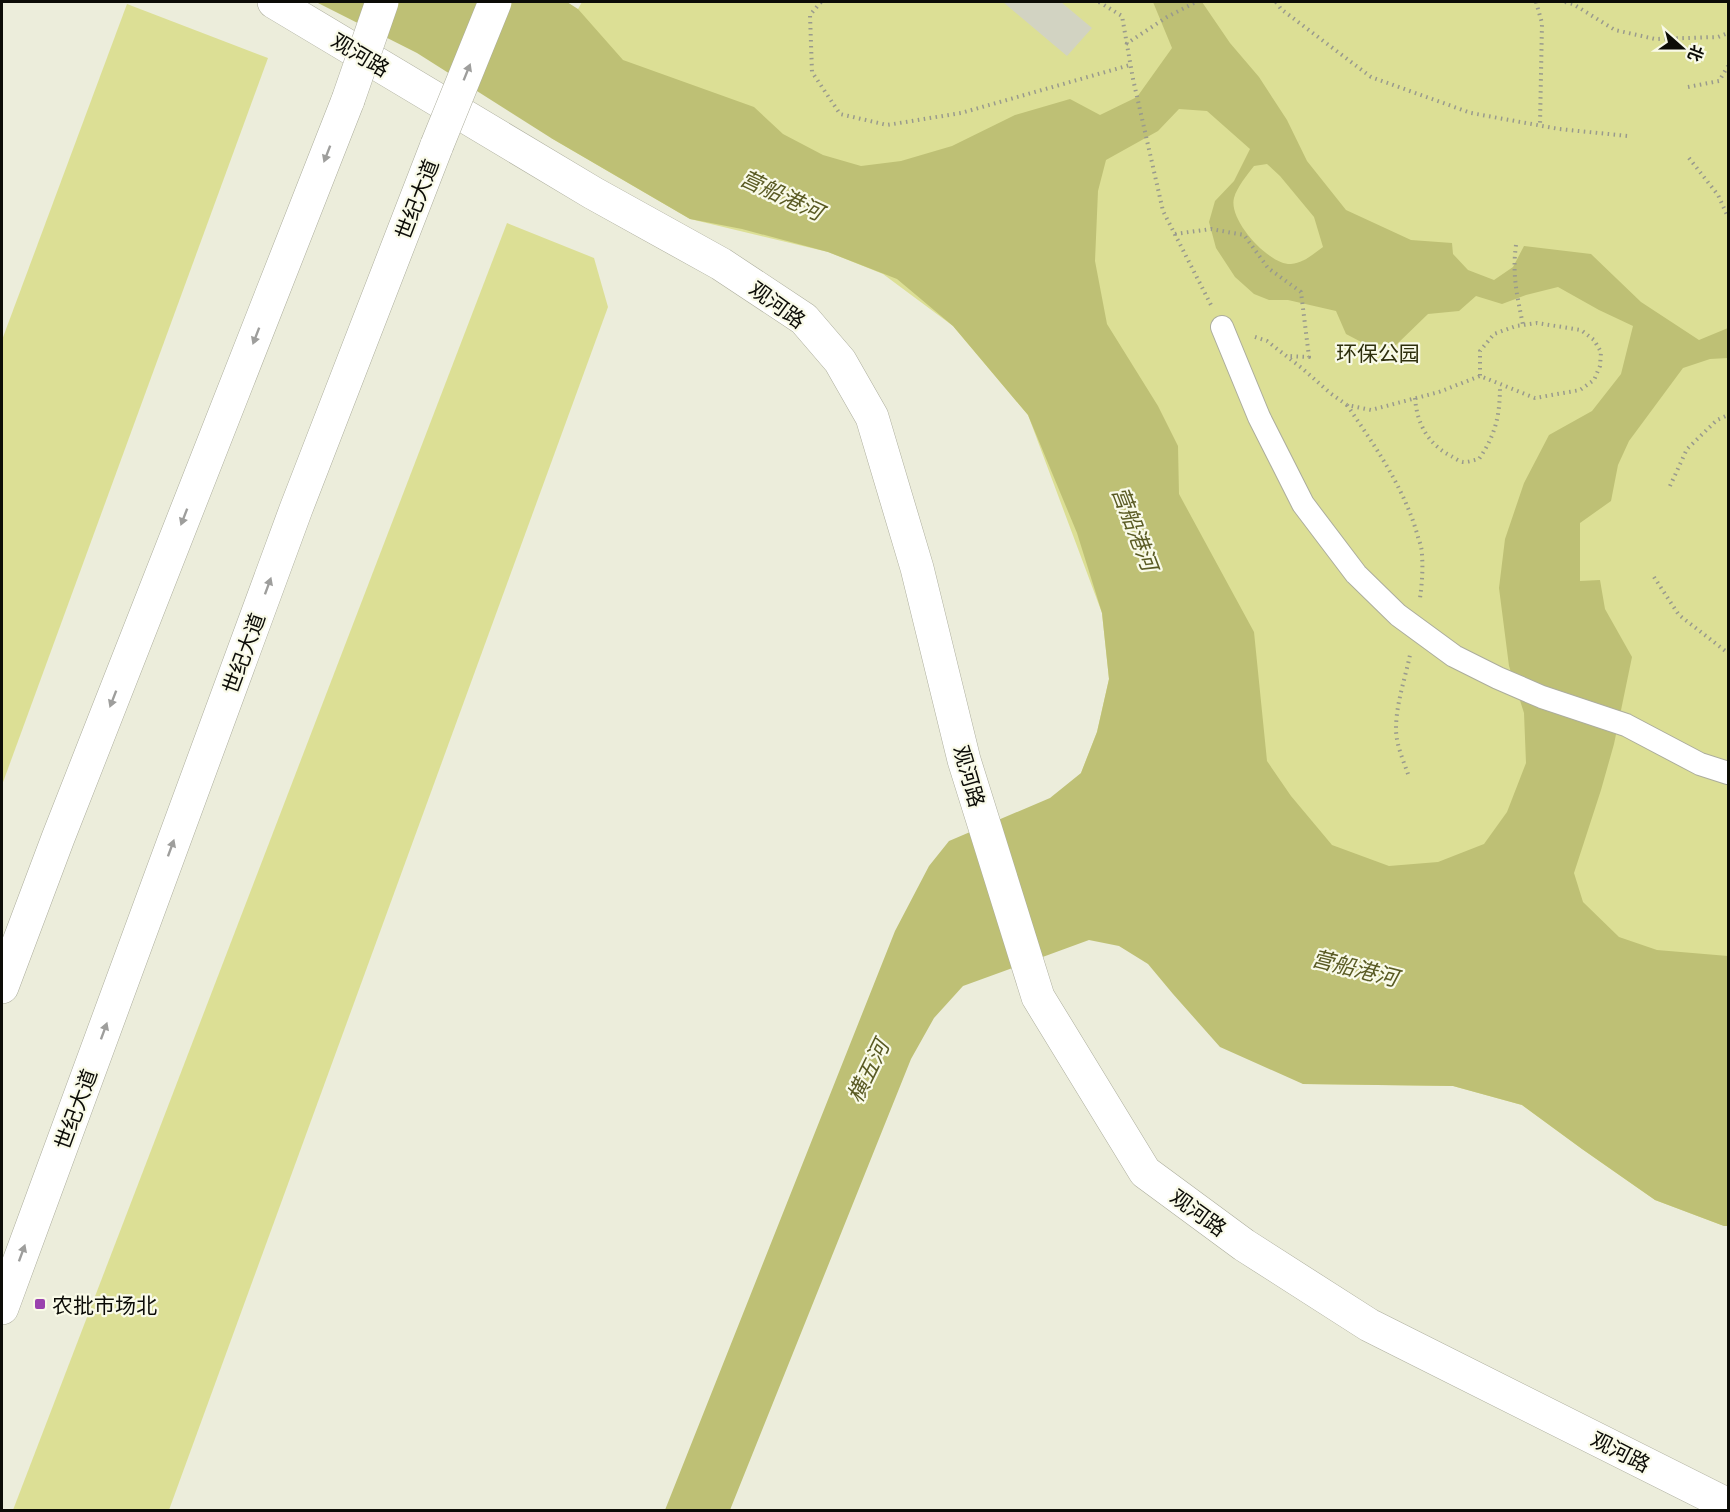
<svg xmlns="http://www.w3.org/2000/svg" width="1730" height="1512" font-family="Barlow,'Noto Sans SC',sans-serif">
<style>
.green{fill:#dcdf95}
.water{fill:#bec075;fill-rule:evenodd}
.building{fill:#d2d3c2}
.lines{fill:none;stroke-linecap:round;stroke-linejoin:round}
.pedestrian-casing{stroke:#acad9c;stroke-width:24}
.tertiary-casing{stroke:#acad9c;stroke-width:34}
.primary-casing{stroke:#acad9c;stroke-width:34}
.path{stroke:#999a8d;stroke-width:4;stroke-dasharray:1.5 4.5;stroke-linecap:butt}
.pedestrian{stroke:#fff;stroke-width:22}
.tertiary{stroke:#fff;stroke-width:33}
.primary{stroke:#fff;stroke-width:33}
.primary-bridge-casing{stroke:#acad9c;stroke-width:34;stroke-linecap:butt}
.primary-bridge{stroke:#fff;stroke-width:33}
.oneway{fill:#9e9e9c}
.poi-dot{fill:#9a42ae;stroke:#f9fae8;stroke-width:2}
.labels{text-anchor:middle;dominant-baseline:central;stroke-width:4.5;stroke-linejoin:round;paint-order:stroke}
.street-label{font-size:21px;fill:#0c0c07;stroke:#f9fae8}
.park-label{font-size:21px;fill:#2e2f0d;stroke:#f9fae8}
.poi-label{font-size:21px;fill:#0c0c07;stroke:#f9fae8;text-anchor:start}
.water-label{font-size:22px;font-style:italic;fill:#595a23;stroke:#f9fae8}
</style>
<rect width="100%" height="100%" fill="#eceddb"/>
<!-- green -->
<g class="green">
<path d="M582,2H1728V1226H1724L1655,1200L1582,1149L1522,1105L1453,1086L1303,1084L1081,773L1097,732L1109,679L1102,613L1028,415L953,326L883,274L828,252L690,219L551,138L578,9Z"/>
<path d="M127,4L268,58L2,785V340Z"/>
<path d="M507,223L594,258L608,307L169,1510H13Z"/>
</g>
<!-- water -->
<path class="water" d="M316,2H567L578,9L623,60L754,107L783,134L823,155L861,166L901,161L952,146L1015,115L1070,99L1100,115L1137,97L1172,48L1153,2H1202L1230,43L1259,77L1287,120L1307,161L1346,210L1411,240L1452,243L1453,254L1468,270L1494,280L1513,267L1524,246L1591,254L1641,302L1699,340L1728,328V358L1710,359L1683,368L1629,441L1618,465L1611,501L1580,523V581L1600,580L1605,609L1632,657L1614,744L1601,790L1574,873L1583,902L1619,937L1657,950L1728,956V1226H1724L1655,1200L1582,1149L1522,1105L1453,1086L1303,1084L1220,1047L1173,994L1148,964L1119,946L1089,940L963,986L934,1018L911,1059L730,1510H665L895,931L929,866L949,841L1050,798L1081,773L1097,732L1109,679L1102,613L1077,533L1028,415L953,326L897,279L828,252L742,229L690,219L551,138L417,53ZM1179,109L1207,111L1250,149L1234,181L1215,201L1209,222L1216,248L1235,277L1254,294L1269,300H1288L1336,311L1346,334L1365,344L1396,345L1428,314L1459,311L1476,296L1502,304L1526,295L1558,287L1599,310L1633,326L1621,374L1592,411L1549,435L1524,483L1505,539L1499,588L1509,666L1524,713L1526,763L1507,812L1484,844L1438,862L1389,866L1332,845L1291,796L1267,761L1254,632L1179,494L1178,446L1158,406L1107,324L1095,261L1098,191L1106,160L1158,131ZM1267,164L1280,176L1314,217L1323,247C1313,254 1304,263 1291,264C1269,265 1228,220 1234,198C1237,187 1247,175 1254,166Z"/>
<!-- building -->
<path class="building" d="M1003,2H1061L1092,28L1067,56Z"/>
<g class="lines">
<!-- pedestrian casing -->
<g class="pedestrian-casing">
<path id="pedestrian" d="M1222,327L1259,417L1303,504L1356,574L1398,615L1454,656L1498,678L1542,697L1626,725L1700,764L1728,773"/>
</g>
<!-- tertiary casing -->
<g class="tertiary-casing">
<path id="tertiary" d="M274,2L593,193L721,264L804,319L840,361L872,417L917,568L964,760L1038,997L1145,1172L1244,1245L1369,1325L1728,1505"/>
</g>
<!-- primary casing -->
<g class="primary-casing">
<g id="primary">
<path d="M2,987L58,838L348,100"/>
<path d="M2,1308L296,509L437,145"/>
</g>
</g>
<!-- path -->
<g class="path">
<path d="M821,2L810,15L812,72L840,114L887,125L961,113L1130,65"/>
<path d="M1099,2L1122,16L1133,79L1163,211L1211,305"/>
<path d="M1276,2L1281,9L1371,77L1471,113L1559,129L1628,136"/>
<path d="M1536,2L1542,23L1540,125"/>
<path d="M1565,2L1573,4L1615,30L1655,39L1718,37L1728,33"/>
<path d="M1126,44L1167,17L1196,2"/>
<path d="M1688,87L1719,81L1728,66"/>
<path d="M1689,158L1718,195L1728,217"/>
<path d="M1175,234L1211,229L1244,235L1268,268L1301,292L1309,357L1288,356"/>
<path d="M1516,245C1512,275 1517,295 1523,325"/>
<path d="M1255,337L1267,341L1303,369L1330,393L1347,405L1371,410L1439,392L1480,376L1535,398L1580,390L1594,380L1600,366L1601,352L1594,340L1581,330L1537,323L1516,326L1494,334L1480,351V376"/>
<path d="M1415,398C1417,424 1428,444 1451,456C1455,458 1460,462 1464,462C1469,462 1474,460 1479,459C1496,434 1500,415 1500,385"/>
<path d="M1347,405C1375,446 1405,489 1418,537C1420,543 1422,549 1422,555C1423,569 1422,584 1420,598"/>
<path d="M1670,486L1687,449L1717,420L1728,415"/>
<path d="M1654,577L1679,615L1728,653"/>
<path d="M1408,774C1403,760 1396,744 1396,729C1396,704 1405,679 1410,655"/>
</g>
<!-- pedestrian -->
<use href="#pedestrian" class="pedestrian"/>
<!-- tertiary -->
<use href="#tertiary" class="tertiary"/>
<!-- primary -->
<use href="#primary" class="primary"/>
<!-- primary-bridge casing -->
<g class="primary-bridge-casing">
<g id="primary-bridge">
<path d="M348,100L382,2"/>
<path d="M437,145L495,2"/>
</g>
</g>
<!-- primary-bridge -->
<use href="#primary-bridge" class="primary-bridge"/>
</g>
<!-- one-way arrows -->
<defs><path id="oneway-solid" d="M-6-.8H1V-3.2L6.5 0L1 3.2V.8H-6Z" transform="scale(1.5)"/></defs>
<g class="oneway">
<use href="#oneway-solid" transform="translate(467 72) rotate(-68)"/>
<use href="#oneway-solid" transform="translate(327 154) rotate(111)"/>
<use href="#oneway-solid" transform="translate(256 336) rotate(111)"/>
<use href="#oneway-solid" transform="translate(184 517) rotate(111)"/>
<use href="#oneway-solid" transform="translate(268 586) rotate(-70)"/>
<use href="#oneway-solid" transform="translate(113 699) rotate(111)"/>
<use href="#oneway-solid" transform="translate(171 848) rotate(-70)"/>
<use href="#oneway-solid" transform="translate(104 1031) rotate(-70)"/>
<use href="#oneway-solid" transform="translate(22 1253) rotate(-70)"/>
</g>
<!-- markers -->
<rect class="poi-dot" x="34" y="1298" width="12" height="12" rx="3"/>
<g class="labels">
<!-- street labels -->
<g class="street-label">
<text transform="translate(361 54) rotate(31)">观河路</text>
<text transform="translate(416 199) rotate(-69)">世纪大道</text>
<text transform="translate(778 304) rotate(36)">观河路</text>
<text transform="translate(243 653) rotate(-70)">世纪大道</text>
<text transform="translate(970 776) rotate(74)">观河路</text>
<text transform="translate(75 1109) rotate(-70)">世纪大道</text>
<text transform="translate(1199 1212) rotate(36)">观河路</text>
<text transform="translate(1621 1451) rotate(27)">观河路</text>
</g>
<!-- park labels -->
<g class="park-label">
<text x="1378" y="352">环保公园</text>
</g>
<!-- poi labels -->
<g class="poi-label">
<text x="52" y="1304">农批市场北</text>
</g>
<!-- water labels -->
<g class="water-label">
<text transform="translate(782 194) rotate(25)">营船港河</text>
<text transform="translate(1136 528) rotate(69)">营船港河</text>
<text transform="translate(1355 967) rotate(14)">营船港河</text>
<text transform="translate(867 1071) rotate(-64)">横五河</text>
</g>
</g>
<!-- border -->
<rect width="1730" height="1512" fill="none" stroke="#0c0c07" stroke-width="6"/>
<!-- north arrow -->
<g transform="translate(1682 48) rotate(111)" stroke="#f9fae8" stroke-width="4.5" paint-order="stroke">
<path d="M0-4.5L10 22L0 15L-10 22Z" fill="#0c0c07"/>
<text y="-9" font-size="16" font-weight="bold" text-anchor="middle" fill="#0c0c07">北</text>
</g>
</svg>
